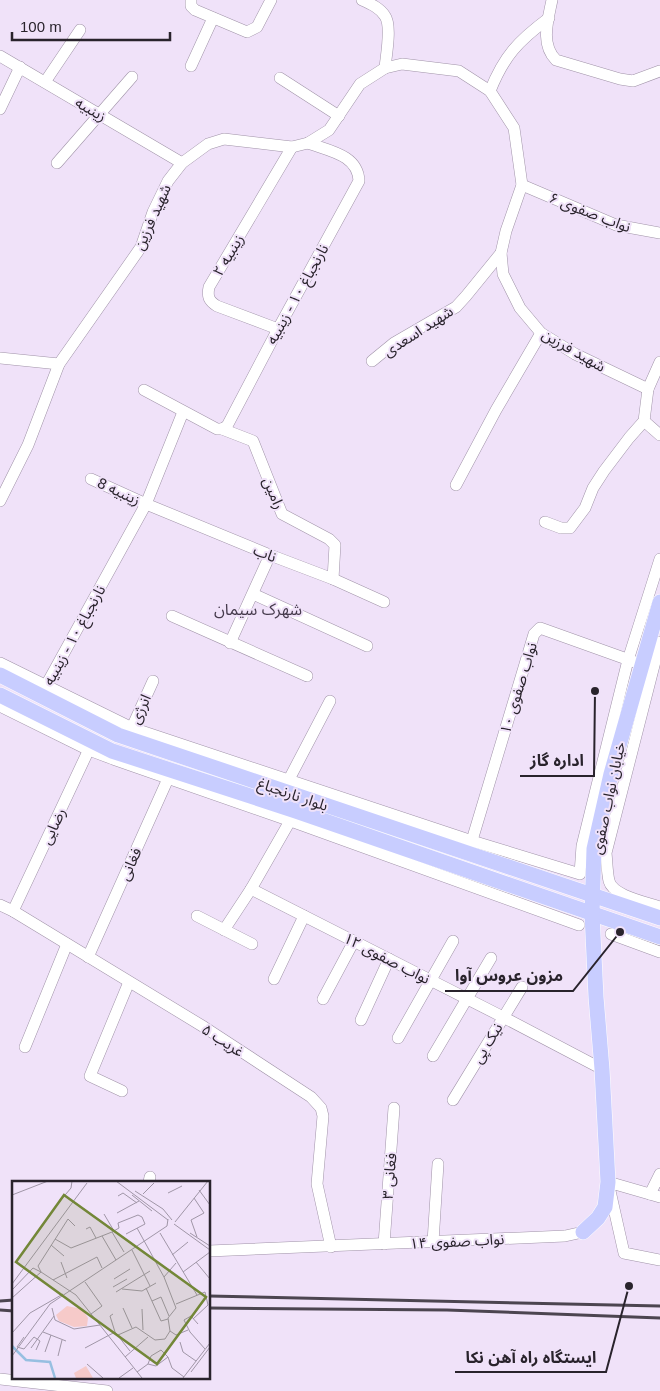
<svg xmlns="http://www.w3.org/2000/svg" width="660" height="1391" font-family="Arial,'Noto Sans Arabic',sans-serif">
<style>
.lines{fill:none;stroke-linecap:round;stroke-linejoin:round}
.minor-casing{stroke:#a093a8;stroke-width:12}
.major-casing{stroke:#fff;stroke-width:16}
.minor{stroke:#fff;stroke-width:11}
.major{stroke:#c8cdff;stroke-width:15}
.rail{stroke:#4c4550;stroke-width:3}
.labels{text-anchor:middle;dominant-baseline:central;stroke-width:4;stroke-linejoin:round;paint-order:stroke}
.street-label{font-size:15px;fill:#29232c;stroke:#f0e2f9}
.neighbourhood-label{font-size:16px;fill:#463b4d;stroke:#f0e2f9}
.inset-river{fill:none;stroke:#97bfe1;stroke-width:2.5}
.inset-road{fill:none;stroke:#a096a7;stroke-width:1}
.view{fill:#738738;fill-opacity:0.15;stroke:#738738;stroke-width:2.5}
.inset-edge{fill:none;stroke:#29232c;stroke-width:2.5}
.leader{fill:none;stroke:#29232c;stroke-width:2}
.callout-dot{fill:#29232c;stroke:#f0e2f9;stroke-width:2}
.callout-label{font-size:16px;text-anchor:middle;font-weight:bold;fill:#29232c;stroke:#f0e2f9;stroke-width:4;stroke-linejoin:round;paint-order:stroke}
</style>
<rect width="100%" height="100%" fill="#f0e2f9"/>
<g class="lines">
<!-- minor casing -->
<g class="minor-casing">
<g id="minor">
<path d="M191,0V6L195,10L247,32L257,27L271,0"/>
<path d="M362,0C371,4 380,8 385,16C392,26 386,56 385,68"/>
<path d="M552,0C548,20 540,44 556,60L620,79L633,81L660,71"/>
<path d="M0,56L182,163"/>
<path d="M191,66L213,18"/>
<path d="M280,78L339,116"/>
<path d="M45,82L80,30"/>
<path d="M490,91C504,56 518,41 549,18"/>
<path d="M0,109L20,67"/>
<path d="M57,163L132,77"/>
<path d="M522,185L616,225L660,233"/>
<path d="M278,329L217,306C209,301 207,297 209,287L292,147"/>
<path d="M0,358L59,364"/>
<path d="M372,361L394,343L456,307L466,296L501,253"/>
<path d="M144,390L217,429H222L253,441L282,514L329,539L335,545L333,579"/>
<path d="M644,421L660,435"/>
<path d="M222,429L227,426L278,329L359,181C358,155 330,151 308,143"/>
<path d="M91,479L146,504L270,555L333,579L384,602"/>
<path d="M456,485L496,410L541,333"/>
<path d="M0,501L28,445L59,364L141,247L153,212L168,181L182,163L208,144L224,139L292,147L308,143L329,130L360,84L385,68L402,64L459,71L490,91L514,128L522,185L506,231L501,253L503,274L520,308L541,333L575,354L648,389"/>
<path d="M545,522L561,528H570L585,508L593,488L604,471L629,438L644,421L648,389L660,362"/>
<path d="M253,594L367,646"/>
<path d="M172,616L307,676"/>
<path d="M660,642L606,853C607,862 607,872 609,881C613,896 646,902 660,907"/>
<path d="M230,643L270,555"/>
<path d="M0,663L132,728L472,841L580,874L582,846L628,660L660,559"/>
<path d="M43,691L146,504L183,412"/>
<path d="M0,706L89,750L113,759L291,821L579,925"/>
<path d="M129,734L153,681"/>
<path d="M285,787L330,701"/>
<path d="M294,814L251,889L503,1017L602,1069"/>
<path d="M470,847L534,634L540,628L635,662"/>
<path d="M0,905L13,911L204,1027L311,1097L321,1108L323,1116L317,1184L331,1247"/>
<path d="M13,911L91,745"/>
<path d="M197,916L252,944"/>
<path d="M224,930L251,889"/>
<path d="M611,934L660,952"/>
<path d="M88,957L171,772"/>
<path d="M274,979L304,916"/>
<path d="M323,999L354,941"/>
<path d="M361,1020L389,959"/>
<path d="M398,1038L453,941"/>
<path d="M25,1047L67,944"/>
<path d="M433,1056L491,958"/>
<path d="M122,1091L90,1076L129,982"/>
<path d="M453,1100L522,987"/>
<path d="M149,1182L150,1177"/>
<path d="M650,1194L660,1174"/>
<path d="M660,1197L608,1182L624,1253L660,1260"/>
<path d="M433,1242L438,1164"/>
<path d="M384,1244L394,1108"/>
<path d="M209,1251L565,1236L583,1232"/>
<path d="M0,1379L107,1391"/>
</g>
</g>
<!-- major casing -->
<g class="major-casing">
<g id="major">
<path d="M0,675L118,735L660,918"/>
<path d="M0,695L112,751L296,811L660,937"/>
<path d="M583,1232L598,1218L605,1207L608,1182L602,1069L596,997L592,914L594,849L611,774L660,602"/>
</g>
</g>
<!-- minor -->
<use href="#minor" class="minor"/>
<!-- major -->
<use href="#major" class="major"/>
<!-- rail -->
<g class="rail">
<path d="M209,1296L660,1306"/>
<path d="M0,1301L14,1300"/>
<path d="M209,1308L447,1310L660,1318"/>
<path d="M0,1310L14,1311"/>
</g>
</g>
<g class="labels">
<!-- street labels -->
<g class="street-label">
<text transform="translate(91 109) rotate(30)">زینبیه</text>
<text transform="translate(590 212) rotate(21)">نواب صفوی ۶</text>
<text transform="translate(152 217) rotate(-66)">شهید فرزین</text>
<text transform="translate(228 255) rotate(-59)">زینبیه ۲</text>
<text transform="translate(297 294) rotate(-61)">نارنجباغ ۱۰ - زینبیه</text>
<text transform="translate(418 331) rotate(-33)">شهید اسعدی</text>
<text transform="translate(574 350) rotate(30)">شهید فرزین</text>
<text transform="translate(119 491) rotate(25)">زینبیه 8</text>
<text transform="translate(274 493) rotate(67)">رامین</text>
<text transform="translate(265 553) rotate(22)">ناب</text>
<text transform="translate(74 635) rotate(-61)">نارنجباغ ۱۰ - زینبیه</text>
<text transform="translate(518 688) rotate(-73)">نواب صفوی ۱۰</text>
<text transform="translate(140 709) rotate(-66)">انرژی</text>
<text transform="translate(293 794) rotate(19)">بلوار نارنجباغ</text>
<text transform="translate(608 798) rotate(-78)">خیابان نواب صفوی</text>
<text transform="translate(53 826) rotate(-65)">رضایی</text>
<text transform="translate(130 864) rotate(-66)">فغانی</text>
<text transform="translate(387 958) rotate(27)">نواب صفوی ۱۲</text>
<text transform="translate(223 1040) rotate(33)">غریب ۵</text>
<text transform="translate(487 1043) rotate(-59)">نیک پی</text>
<text transform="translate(389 1176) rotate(-85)">فغانی ۳</text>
<text transform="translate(457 1241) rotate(-3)">نواب صفوی ۱۴</text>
</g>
<!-- neighbourhood labels -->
<g class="neighbourhood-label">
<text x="258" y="609">شهرک سیمان</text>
</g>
</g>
<!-- overview -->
<g transform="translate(12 1181)">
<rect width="198" height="198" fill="#f0e2f9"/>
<path d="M55,125L70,128L76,137L75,145L62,146L47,140L44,134ZM74,185L81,197H64L62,192Z" fill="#f6cac9"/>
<path class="inset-river" d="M0,165L14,179L38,181L43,197"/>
<path class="inset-road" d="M104,0L156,39M187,9L198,24M123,10L151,28L160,39M156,12L170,5M131,13L142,2M0,14L36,0M120,14L140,30M106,15L111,12L125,22M182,17L192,32L179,39L185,56M43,26L59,7L60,0M105,32L127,20M92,33L102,50M163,41L196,0M162,43L198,69M74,48L78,46L84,57M100,51L112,71M148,52L185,114M178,52L198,65M114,53L133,43L130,36M90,55L104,79M43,58L59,67L100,51L107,47L106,42L126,34L130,36M39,64L52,75M120,69L138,105M160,74L176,61M49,81L55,97M184,81L198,98M26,85L56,38L63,45M26,85L29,91L64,114L130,197M171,91L198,71M152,96L164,82M102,98L118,88M41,99L85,76L90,87M73,101L90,125L79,133M0,103L75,2M101,106L115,98M134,107L149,140L156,138M110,108L130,110L144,102M0,109L21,87L29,91L0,117M104,111L138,90M140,120L149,116L157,135M164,123L193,111L196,124L181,138M40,127L43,139L62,148L88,144M111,127L120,147M130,128L131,149M101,133L98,135L103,151L118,170M186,143L179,135L172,139L178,151L193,168M158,150L164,154L176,149M31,151L54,160M0,152L18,132L51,113M106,154L124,146L143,159L153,158L158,150L156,137L164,127L152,96L125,47M12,156L5,166L12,168L22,156L28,160L24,169M168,161L171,171L184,180M19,167L42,135M73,167L103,151M33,171L39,154M0,175L38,123L155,45L156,38M46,175L50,159M113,176L136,156M75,183L91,197M136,183L139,175L149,169L156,176L160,187L172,196M125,191L136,183L144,185L156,176M179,191L198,166M107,197L121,187M171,197L198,162"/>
<path class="view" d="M52,14L194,116L145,183L4,81Z"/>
<rect width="198" height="198" class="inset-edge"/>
</g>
<!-- callouts -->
<path class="leader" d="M595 691L594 776H520M620 932L573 991H445M629 1286L606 1372H455"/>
<g class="callout-dot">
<circle cx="595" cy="691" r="5"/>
<circle cx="620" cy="932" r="5"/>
<circle cx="629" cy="1286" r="5"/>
</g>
<g class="callout-label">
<text x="557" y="766">اداره گاز</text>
<text x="509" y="981">مزون عروس آوا</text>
<text x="531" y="1363">ایستگاه راه آهن نکا</text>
</g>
<!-- scale -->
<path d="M12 32v8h158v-8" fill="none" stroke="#29232c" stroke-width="2.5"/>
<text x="20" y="32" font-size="15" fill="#29232c" stroke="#f0e2f9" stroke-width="4" paint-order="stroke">100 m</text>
</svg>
